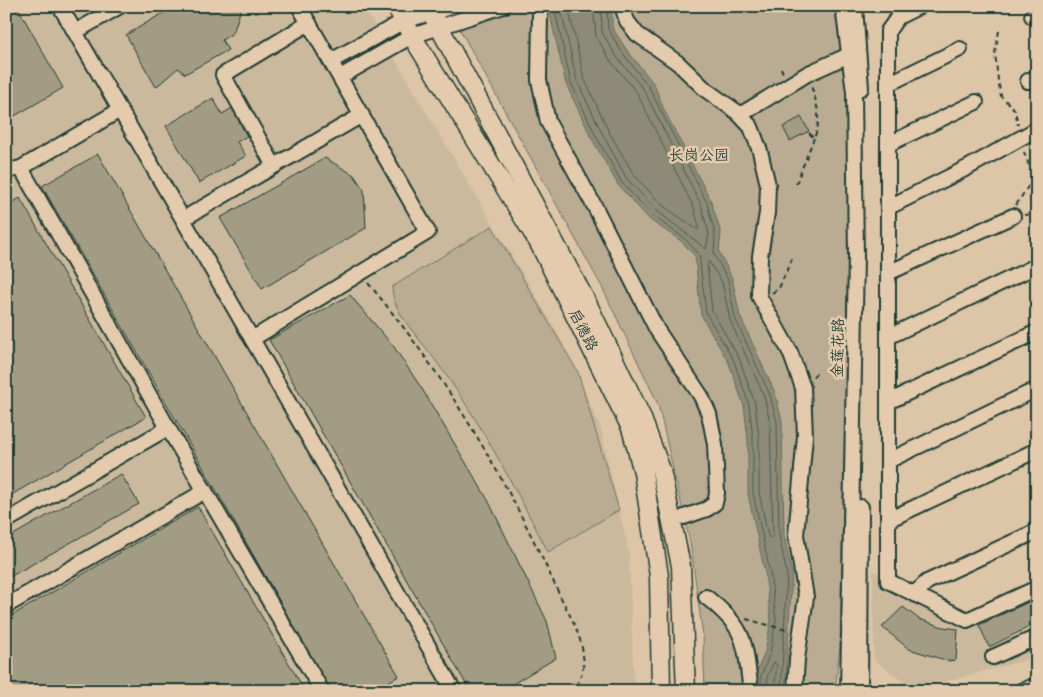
<svg xmlns="http://www.w3.org/2000/svg" width="1043" height="697" font-family="Pangolin,'LXGW WenKai TC',sans-serif">
<style>
.built{fill:#cbb99d}
.green{fill:#baac93;stroke:#6c7464}
.water{fill:#8d8b77;stroke:#616c5c}
.lines{fill:none;stroke-linecap:round;stroke-linejoin:round}
.shore{stroke:#4b5c4f;stroke-width:1}
.building{fill:#a29c84;stroke:#1f3d34}
.minor-casing{stroke:#1f3d34;stroke-width:18}
.major-casing{stroke:#1f3d34;stroke-width:21}
.path{stroke:#1f3d34;stroke-width:2;stroke-dasharray:5 4;stroke-linecap:butt}
.minor{stroke:#e5cbad;stroke-width:14}
.major{stroke:#e5cbad;stroke-width:18}
.labels{text-anchor:middle;dominant-baseline:central;stroke-width:5;stroke-linejoin:round;paint-order:stroke}
.park-label{font-size:15px;fill:#274339;stroke:#e5cbad}
.street-label{font-size:15px;fill:#1f3d34;stroke:#e5cbad}
</style>
<rect width="100%" height="100%" fill="#ddc5a8"/>
<filter id="ink" filterUnits="userSpaceOnUse"><feTurbulence type="fractalNoise" baseFrequency=".02" numOctaves="2"/><feDisplacementMap in="SourceGraphic" scale="10" xChannelSelector="R" yChannelSelector="G"/><feConvolveMatrix kernelMatrix="1 2 1 2 8 2 1 2 1" color-interpolation-filters="sRGB"/></filter>
<g filter="url(#ink)">
<!-- built -->
<g class="built">
<path d="M6,6H363L555,328L600,426L629,553L634,691H6Z"/>
<path d="M873,570L888,581L967,620L1037,588V657L914,690L874,660Z"/>
</g>
<!-- green -->
<g class="green">
<path d="M447,6H836L848,90V266L840,647L835,691H705L703,636L690,542L658,404L602,287Z"/>
<path d="M492,226L578,372L619,510L548,552C513,484 474,409 427,349C414,333 392,309 392,287Z"/>
</g>
<!-- water -->
<path class="water" d="M548,6H612V27L626,49L654,84L664,110L711,201L721,233L719,252L732,278L740,316L775,393L782,421L784,535L792,574L785,691H757L755,676L765,652L771,620L765,573L748,494V439L744,406L729,363L701,315L695,256L681,241L650,220L618,185L593,141L566,84Z"/>
<g class="lines">
<!-- shore -->
<g class="shore">
<path d="M554,6L571,83L597,138L622,183L653,216L684,238L699,254L706,313L734,361L749,405L753,439V493L770,572L776,619L770,653L761,676V691"/>
<path d="M560,6L577,81L603,135L627,179L657,211L706,249L709,234L701,205L644,90L616,56L602,32L601,6"/>
<path d="M568,6L584,78L609,132L634,175L662,205L698,230L699,227L694,208L637,93L610,60L596,36L593,6"/>
<path d="M607,6L608,29L622,52L649,87L707,203L715,234L714,254L728,280L735,318L770,395L777,422L779,535L787,575L781,691"/>
<path d="M709,262L722,282L730,320L764,396L770,422L773,535L771,538L768,536L759,492V438L755,404L739,358L712,311L707,265Z"/>
<path d="M768,691L767,677L774,662L777,665L774,691"/>
</g>
</g>
<!-- building -->
<g class="building">
<path d="M6,6H17L63,88L6,121Z"/>
<path d="M175,6H242L233,33L222,40L228,50L185,74L178,68L156,87L126,35Z"/>
<path d="M213,98L222,114L232,108L247,136L237,142L246,156L199,183L166,126Z"/>
<path d="M801,117L809,131L790,141L783,127Z"/>
<path d="M98,154L399,676L372,691H331L42,186Z"/>
<path d="M325,158L354,175L364,190L366,228L262,289L220,218Z"/>
<path d="M20,198L146,417L6,498V206Z"/>
<path d="M350,295L394,347L422,389L488,500L547,621L556,658L501,691H470L269,340Z"/>
<path d="M121,474L139,504L6,579V539Z"/>
<path d="M198,507L305,691H6V619Z"/>
<path d="M1037,598V623L989,647L979,625Z"/>
<path d="M903,607L919,619L943,627L958,629L956,660L948,661L909,649L882,627Z"/>
</g>
<g class="lines">
<!-- minor casing -->
<g class="minor-casing">
<g id="minor">
<path d="M60,6L252,339L428,232L299,6"/>
<path d="M622,6L627,21L637,34L678,63L706,90L737,112L751,127L760,151L768,185L767,213L760,256L759,296L790,352L803,388L805,436L796,535L806,597L797,659L795,691"/>
<path d="M843,6L854,92L856,257L848,691"/>
<path d="M855,6L861,88"/>
<path d="M920,6L898,17L888,31V581L967,620L1037,588"/>
<path d="M540,14L539,80L548,122L596,209L657,330L701,396L709,414L715,444L717,493L715,503L707,509L684,517"/>
<path d="M1032,16L1037,14"/>
<path d="M75,32L120,6"/>
<path d="M331,61L404,21L453,6"/>
<path d="M340,77L412,36L503,6"/>
<path d="M1028,81L1037,77"/>
<path d="M888,84L960,49"/>
<path d="M740,115L807,74L849,55"/>
<path d="M889,144L976,102"/>
<path d="M274,166L223,75L309,23"/>
<path d="M21,168L168,428L322,691"/>
<path d="M6,171L21,168L120,110"/>
<path d="M889,207L967,168L1037,129"/>
<path d="M183,219L362,115"/>
<path d="M888,273L1013,216"/>
<path d="M888,337L1032,268"/>
<path d="M252,339L454,691"/>
<path d="M888,402L1037,332"/>
<path d="M888,461L1037,389"/>
<path d="M888,520L1037,450"/>
<path d="M6,521L168,428"/>
<path d="M914,594L927,582L1037,531"/>
<path d="M706,597C748,630 744,641 751,691"/>
<path d="M6,606L205,491"/>
<path d="M993,657L1037,637"/>
<path d="M860,691L861,507"/>
<path d="M1021,691L1037,685"/>
</g>
</g>
<!-- major casing -->
<g class="major-casing">
<g id="major">
<path d="M396,6L412,36L539,243L631,428L643,472L659,576L661,691"/>
<path d="M428,6L588,305L641,416L661,470L681,566L686,691"/>
</g>
</g>
<!-- path -->
<g class="path">
<path d="M999,31L995,53L998,80L1001,96L1015,110L1018,125"/>
<path d="M781,68L783,73"/>
<path d="M809,133L814,138C822,122 817,102 811,86"/>
<path d="M1024,152L1037,187"/>
<path d="M796,184L814,138"/>
<path d="M1016,205L1033,179"/>
<path d="M1024,215L1037,214"/>
<path d="M368,283C444,373 505,477 555,585C564,606 581,631 583,655C585,668 580,680 573,691"/>
<path d="M772,293L779,288L793,257"/>
<path d="M813,377L819,370"/>
<path d="M746,619L790,631"/>
</g>
<!-- minor -->
<use href="#minor" class="minor"/>
<!-- major -->
<use href="#major" class="major"/>
</g>
</g>
<g class="labels">
<!-- park labels -->
<g class="park-label">
<text x="699" y="155">长岗公园</text>
</g>
<!-- street labels -->
<g class="street-label">
<text transform="translate(583 330) rotate(63)">启德路</text>
<text transform="translate(838 348) rotate(-89)">金莲花路</text>
</g>
</g>
<!-- margin -->
<rect width="1043" height="697" fill="none" stroke="#e5cbad" stroke-width="25"/>
<rect x="12" y="12" width="1018" height="672" fill="none" stroke="#1f3d34" stroke-width="2" filter="url(#ink)"/>
</svg>
